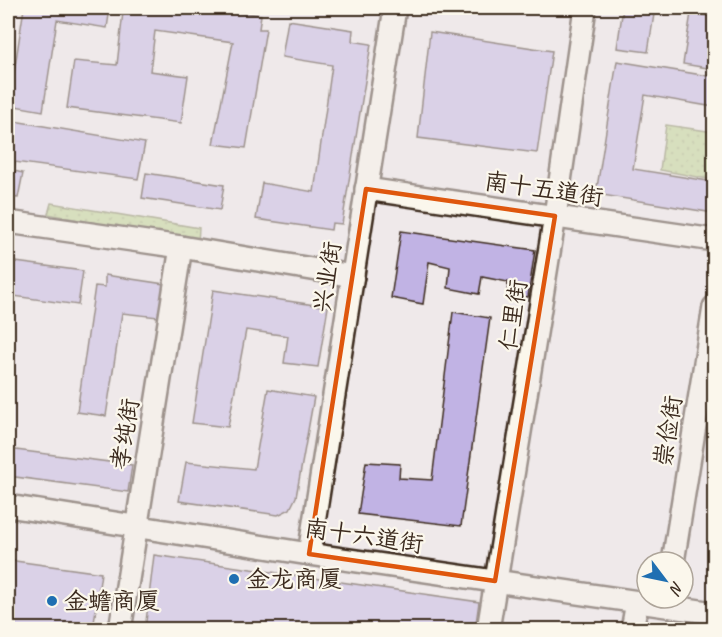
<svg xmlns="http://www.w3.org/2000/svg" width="722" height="637" font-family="Caveat,'LXGW WenKai TC',sans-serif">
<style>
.grass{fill:url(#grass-dots);stroke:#7b7e54;stroke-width:1.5}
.building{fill:#c1b3e4;stroke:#3b2a1e;stroke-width:1.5}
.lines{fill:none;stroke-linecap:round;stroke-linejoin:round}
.secondary-casing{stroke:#3b2a1e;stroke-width:26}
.secondary{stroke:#fbf7ec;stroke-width:21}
.marked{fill:none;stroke:#df570d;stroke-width:4.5;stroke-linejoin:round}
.poi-dot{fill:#1f6fb2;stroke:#fbf7ec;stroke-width:2}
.labels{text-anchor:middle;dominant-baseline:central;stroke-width:4.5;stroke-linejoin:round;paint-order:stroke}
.street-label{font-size:24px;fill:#3b2a1e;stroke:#fbf7ec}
.poi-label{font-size:24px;fill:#3b2a1e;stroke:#fbf7ec;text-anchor:start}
</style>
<defs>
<pattern id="grass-dots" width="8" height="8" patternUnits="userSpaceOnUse" patternTransform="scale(1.5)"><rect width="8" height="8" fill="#bbd289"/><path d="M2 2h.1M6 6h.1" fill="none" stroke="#a2b476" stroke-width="1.8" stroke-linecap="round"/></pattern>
</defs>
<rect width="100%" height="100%" fill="#efe9ea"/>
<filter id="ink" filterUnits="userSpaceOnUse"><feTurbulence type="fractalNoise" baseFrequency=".0167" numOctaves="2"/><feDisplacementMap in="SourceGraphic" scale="12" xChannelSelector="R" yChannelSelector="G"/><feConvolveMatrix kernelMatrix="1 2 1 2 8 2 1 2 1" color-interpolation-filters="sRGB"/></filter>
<g filter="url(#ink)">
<!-- grass -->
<g class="grass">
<path d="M666,125L714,132V180L660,170Z"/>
<path d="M51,203L199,228L198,243L48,214Z"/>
</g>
<!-- building -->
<g class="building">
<path d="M24,8H110L107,28L57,20L43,111L9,105Z"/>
<path d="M133,8H206L261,15L259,29H266L246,148L213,144L233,42L155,31L150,71L188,76L181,123L67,108L74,61L117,65L123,12L132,13Z"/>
<path d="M336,8H382L381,14Z"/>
<path d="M623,8H655L648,52L617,48Z"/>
<path d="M691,13L714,17V69L683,64Z"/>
<path d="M288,20L353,30L352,41L371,44L342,224L332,223L331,230L256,219L262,183L314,192L332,65L282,57Z"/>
<path d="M430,32L552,51L537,153L418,138Z"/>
<path d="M617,61L714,77V107L645,95L633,169L714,182V213L596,194Z"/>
<path d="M8,120L145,143L138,179L15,162L14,171L23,173L18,198L8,197Z"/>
<path d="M146,173L224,185L220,210L142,198Z"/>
<path d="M401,231L535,250L528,297L507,295L508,282L482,277L479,294L448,288L450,267L429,262L423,304L391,298Z"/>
<path d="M8,261L83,271L78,305L14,296L8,331Z"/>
<path d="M105,275L164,284L158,317L122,313L106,416L77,412L95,286L105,287Z"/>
<path d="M213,290L328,307L318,367L284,363L288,336L246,330L228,427L192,423Z"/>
<path d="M453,312L490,318L461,526L358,514L366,462L400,464L399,478L432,480Z"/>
<path d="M268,389L314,397L296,497L290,509L278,515L179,501L186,462L254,469Z"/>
<path d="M8,449L132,465L128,492L8,476Z"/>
<path d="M154,555L479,602L475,630H145Z"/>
<path d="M8,560L101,573L93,630H8Z"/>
</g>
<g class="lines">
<!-- secondary casing -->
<g class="secondary-casing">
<g id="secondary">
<path d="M366,189L714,240"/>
<path d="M8,222L181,247L353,276"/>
<path d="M8,506L309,554L714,613"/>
<path d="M309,554L395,8"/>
<path d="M673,562L714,307"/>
<path d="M120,630L181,247"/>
<path d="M488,630L555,216L585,8"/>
<path d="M632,630L637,602"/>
</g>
</g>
<!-- secondary -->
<use href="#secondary" class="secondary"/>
</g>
</g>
<!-- marked area -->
<path d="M0 0H722V637H0ZM366,189L555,216L495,581L309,554Z" fill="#efe9ea" fill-opacity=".55" fill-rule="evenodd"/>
<path class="marked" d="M366,189L555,216L495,581L309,554Z"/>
<!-- markers -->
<g class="poi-dot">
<circle cx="234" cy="579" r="6"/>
<circle cx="52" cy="601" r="6"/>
</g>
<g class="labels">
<!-- street labels -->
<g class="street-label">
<text transform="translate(544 189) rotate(8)">南十五道街</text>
<text transform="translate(327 277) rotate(-81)">兴业街</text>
<text transform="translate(513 315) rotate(-81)">仁里街</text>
<text transform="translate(668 431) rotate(-81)">崇俭街</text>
<text transform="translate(125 434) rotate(-81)">孝纯街</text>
<text transform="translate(364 536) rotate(8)">南十六道街</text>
</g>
<!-- poi labels -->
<g class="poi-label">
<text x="246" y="579">金龙商厦</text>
<text x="64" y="601">金蟾商厦</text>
</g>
</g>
<!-- margin -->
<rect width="722" height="637" fill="none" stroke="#fbf7ec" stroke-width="30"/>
<rect x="15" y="15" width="692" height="607" fill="none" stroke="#3b2a1e" stroke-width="2" filter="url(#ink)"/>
<!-- north arrow -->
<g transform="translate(665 580) rotate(122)"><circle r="28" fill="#fbf7ec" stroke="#aea59a" stroke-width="1.5"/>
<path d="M0-4.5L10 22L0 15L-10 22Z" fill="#1f6fb2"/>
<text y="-9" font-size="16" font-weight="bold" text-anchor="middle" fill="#3b2a1e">N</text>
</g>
</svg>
